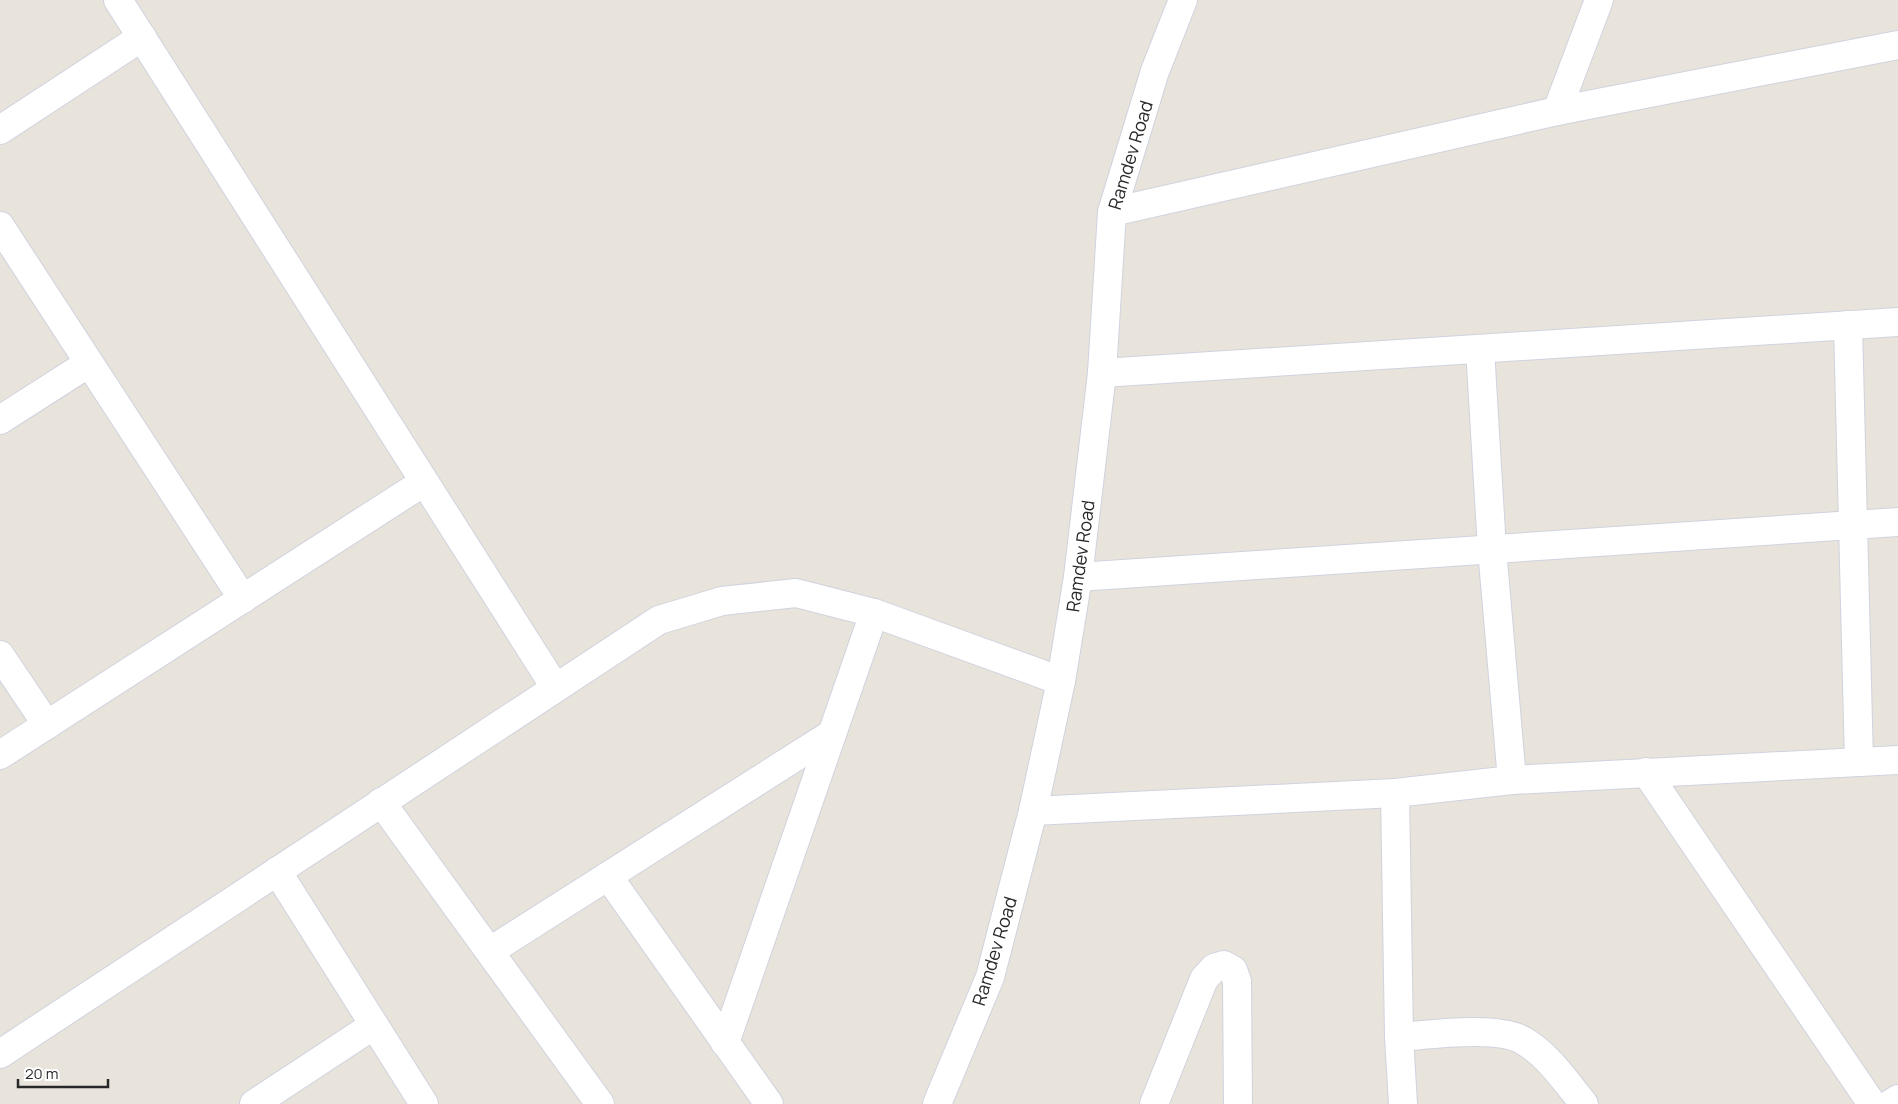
<svg xmlns="http://www.w3.org/2000/svg" width="1898" height="1104" font-family="Manrope,sans-serif">
<style>
.lines{fill:none;stroke-linecap:round;stroke-linejoin:round}
.minor-casing{stroke:#d0d2df;stroke-width:30}
.minor{stroke:#fff;stroke-width:28}
.labels{text-anchor:middle;dominant-baseline:central;stroke-width:5;stroke-linejoin:round;paint-order:stroke}
.street-label{font-size:18px;fill:#282828;stroke:#fff}
</style>
<rect width="100%" height="100%" fill="#e8e4db"/>
<g class="lines">
<!-- minor casing -->
<g class="minor-casing">
<g id="minor">
<path d="M118,0L555,687"/>
<path d="M1557,111L1599,0"/>
<path d="M0,130L142,37"/>
<path d="M1112,212L1557,111L1898,45"/>
<path d="M0,226L243,599"/>
<path d="M1848,325L1859,762"/>
<path d="M1480,349L1492,549L1512,780"/>
<path d="M1102,373L1898,322"/>
<path d="M0,420L89,363"/>
<path d="M1078,577L1898,522"/>
<path d="M0,655L47,725"/>
<path d="M0,755L424,482"/>
<path d="M1646,772L1872,1104"/>
<path d="M1395,793L1399,1037L1403,1104"/>
<path d="M381,802L600,1104"/>
<path d="M1033,811L1395,793L1512,780L1898,760"/>
<path d="M277,871L424,1104"/>
<path d="M608,876L769,1104"/>
<path d="M490,951L830,735"/>
<path d="M1399,1037C1429,1035 1498,1025 1524,1041C1549,1056 1566,1082 1584,1104"/>
<path d="M725,1043L874,613"/>
<path d="M0,1054L659,620L722,601L796,593L874,613L1061,681"/>
<path d="M254,1104L374,1025"/>
<path d="M937,1104L990,977L1033,811L1061,681L1078,577L1102,373L1112,212L1155,71L1183,0"/>
<path d="M1154,1104L1204,979L1214,968L1224,965L1233,970L1237,981L1238,1104"/>
<path d="M1890,1104L1898,1099"/>
</g>
</g>
<!-- minor -->
<use href="#minor" class="minor"/>
</g>
<g class="labels">
<!-- street labels -->
<g class="street-label">
<text transform="translate(1130 155) rotate(-73)">Ramdev Road</text>
<text transform="translate(1080 556) rotate(-82)">Ramdev Road</text>
<text transform="translate(994 951) rotate(-73)">Ramdev Road</text>
</g>
</g>
<!-- scale -->
<path d="M18 1079v8h90v-8" fill="none" stroke="#282828" stroke-width="2.5"/>
<text x="25" y="1079" font-size="15" fill="#282828" stroke="#ffffff" stroke-width="4" paint-order="stroke">20 m</text>
</svg>
